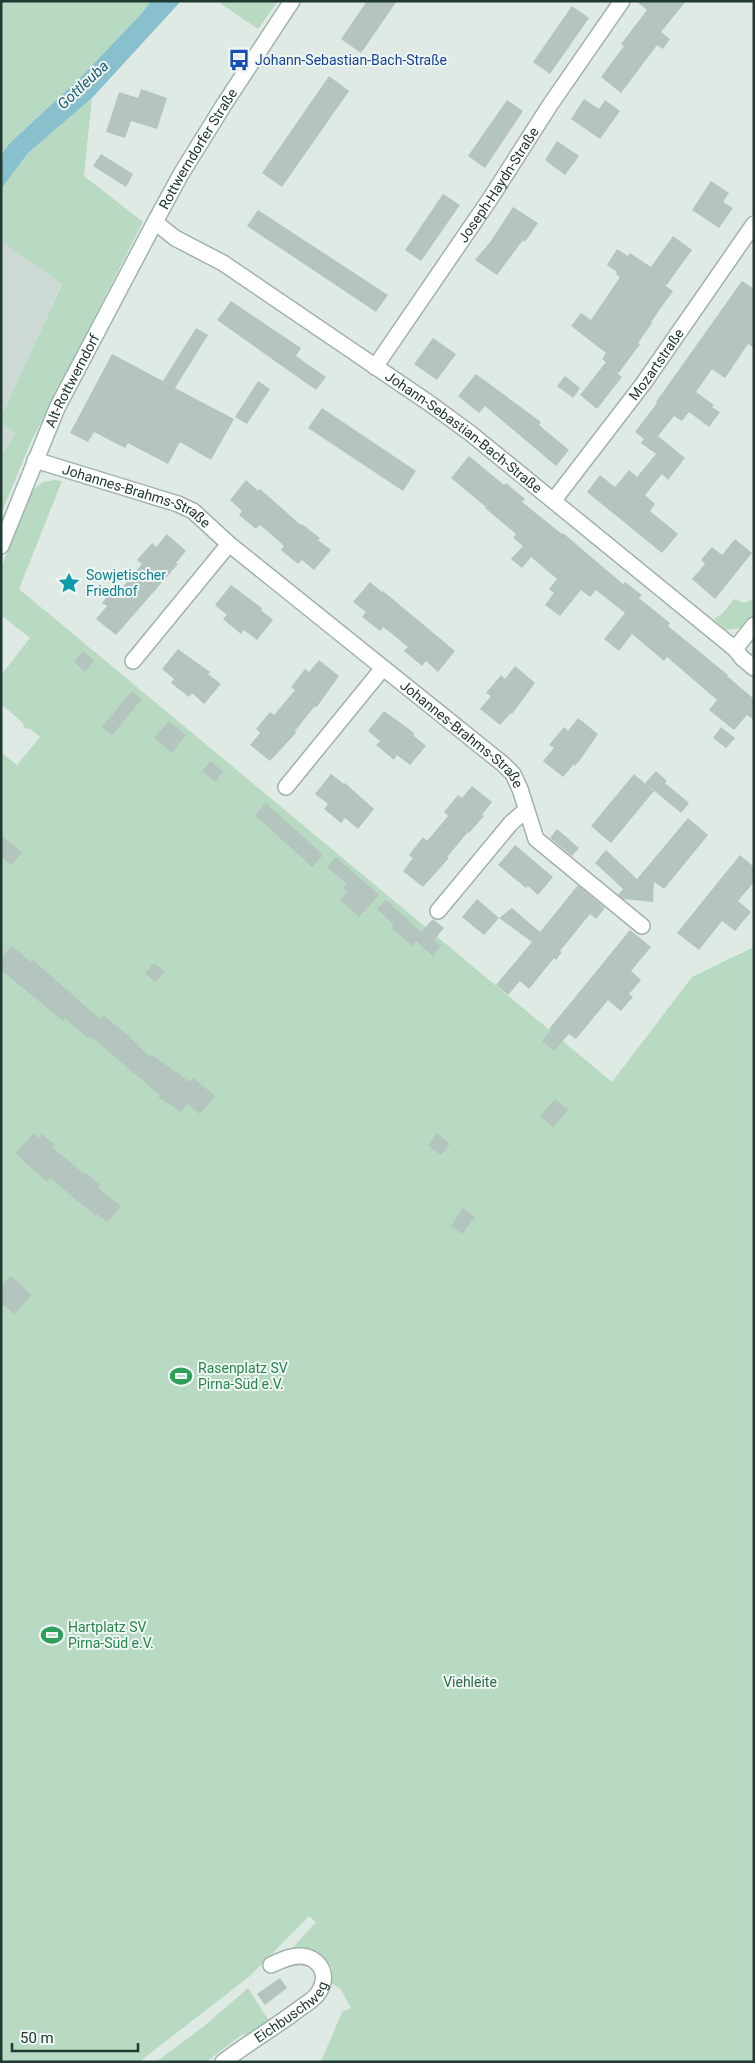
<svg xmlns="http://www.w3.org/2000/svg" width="755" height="2063" font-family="Roboto,sans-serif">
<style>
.built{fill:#cdd9d4}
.green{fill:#b8dac3}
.water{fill:#88c0cd}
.building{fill:#b4c4be}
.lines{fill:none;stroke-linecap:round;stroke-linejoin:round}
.street-casing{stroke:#a2b1ac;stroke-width:18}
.secondary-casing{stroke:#9fb5ae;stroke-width:18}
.street{stroke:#fff;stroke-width:15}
.secondary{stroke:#fff;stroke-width:15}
.labels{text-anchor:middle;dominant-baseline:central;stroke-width:4;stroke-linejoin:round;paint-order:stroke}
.transit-label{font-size:14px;fill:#164399;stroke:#eff6f3;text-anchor:start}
.street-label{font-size:14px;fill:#213933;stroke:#eff6f3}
.culture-label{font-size:14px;fill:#0d838f;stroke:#eff6f3;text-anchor:start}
.leisure-label{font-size:14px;fill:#27864d;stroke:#eff6f3;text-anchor:start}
.park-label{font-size:14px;fill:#2d6e49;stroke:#eff6f3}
.water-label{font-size:15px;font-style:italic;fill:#1e6072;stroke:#eff6f3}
</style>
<rect width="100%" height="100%" fill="#dfeae5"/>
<!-- built -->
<g class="built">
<path d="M1,241L62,283L1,417Z"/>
<path d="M1,422L15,432L1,456Z"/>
</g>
<!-- green -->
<g class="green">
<path d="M1,1H151L142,13L82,76L9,144L1,155Z"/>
<path d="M217,1H278L258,29Z"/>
<path d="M92,98L84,176L143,222L30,444L1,514V456L15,433L1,422V417L62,284L1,241V189L28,153Z"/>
<path d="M55,480L62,481L19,589L612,1082L692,977L754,947V2062H321L342,2012L351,2008L340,1988L330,1983L332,1968C318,1949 309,1953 287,1954L316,1922L309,1916L250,1976L139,2062H1V752L17,765L40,737L30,729L24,728L23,723L1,704V675L30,638L1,615V569L27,498L35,488L43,482Z"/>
<path d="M734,599L744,603L754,599V614L741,628L726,630L714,619L722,614Z"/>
<path d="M248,1988L271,2024L253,2036L243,2034L206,2062H156L203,2027Z"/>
</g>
<!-- water -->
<path class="water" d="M151,1H181L92,98L28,153L1,189V155L9,144L82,76L142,13Z"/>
<!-- building -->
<g class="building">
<path d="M367,1H397L361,53L341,39Z"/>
<path d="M636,1H686L661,32L670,39L663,49L657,45L621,93L601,77L624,46L621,44L647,10Z"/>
<path d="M572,6L589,18L550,74L533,62Z"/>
<path d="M329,76L349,91L282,187L262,173Z"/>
<path d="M141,89L167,98L157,129L131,121L125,138L106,132L119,92L138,98Z"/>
<path d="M584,99L599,109L605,100L620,111L600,139L571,119Z"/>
<path d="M507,100L523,111L485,168L468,156Z"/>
<path d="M557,141L579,156L565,175L545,160Z"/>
<path d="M101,154L133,174L126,187L93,166Z"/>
<path d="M711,181L729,193L723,202L733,208L719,228L692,210Z"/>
<path d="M443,194L460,205L421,261L405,250Z"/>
<path d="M513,207L538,223L525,242L523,240L497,275L475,260L491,241Z"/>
<path d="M258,210L388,295L376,312L247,226Z"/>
<path d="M673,236L692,250L666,286L673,291L651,322L652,323L638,343L640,344L618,374L622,377L597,409L580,395L606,362L602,359L606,353L571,326L581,313L591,320L620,277L616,274L617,272L607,265L617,249L628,256L630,253L651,267Z"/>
<path d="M742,281L754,289V348L748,344L725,378L712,369L696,392L714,405L712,407L720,412L709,427L689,412L682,421L674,416L658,436L685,458L668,480L662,474L645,495L655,504L650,511L678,534L662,553L587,492L600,475L615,487L629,470L637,477L656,454L641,443L644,439L635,432L657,403L656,402Z"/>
<path d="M231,301L301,348L296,356L326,377L316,390L217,320Z"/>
<path d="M196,328L208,335L175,388L234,419L211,460L180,442L168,464L128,443L125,448L94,432L88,442L70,433L112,354L163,381Z"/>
<path d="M433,338L456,354L437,380L414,364Z"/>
<path d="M476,374L541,422L539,425L569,450L556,466L485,406L479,413L458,396Z"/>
<path d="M565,376L580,388L573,398L557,386Z"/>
<path d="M258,381L270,389L247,424L235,417Z"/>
<path d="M322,408L416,471L403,491L308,428Z"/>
<path d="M469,456L504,485L506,483L525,499L522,502L562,534L563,533L623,584L625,582L642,595L639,598L670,623L668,626L728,675L727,676L754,699V720L747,715L734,730L709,710L717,700L667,657L664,661L632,634L619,651L604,639L625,613L596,590L590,597L581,590L560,616L545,605L554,593L549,589L557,579L531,557L522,568L511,559L523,546L513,538L516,534L485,508L486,507L451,478Z"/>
<path d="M246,480L258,491L260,489L301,525L302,524L320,538L318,540L331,550L314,570L302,560L298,564L281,550L284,546L272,535L260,525L256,529L239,515L242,511L230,500Z"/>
<path d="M167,534L186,551L176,563L178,564L116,635L96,619L107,606L102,603L117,585L121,589L142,564L137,560L152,543L156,547Z"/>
<path d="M735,539L752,553L715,599L692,579L705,564L701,560L712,547L722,555Z"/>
<path d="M370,582L382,592L383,591L455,651L438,672L426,661L422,666L404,651L408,647L396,637L383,627L380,631L362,617L366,612L353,602Z"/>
<path d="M231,585L262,608L261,610L273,620L257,640L244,630L241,634L223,619L227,615L215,605Z"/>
<path d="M178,649L210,672L208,674L221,684L204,704L192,693L189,697L171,683L174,679L162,669Z"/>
<path d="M83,651L94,661L85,672L74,662Z"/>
<path d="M319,660L339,676L316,708L315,706L295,731L296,733L270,761L250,745L260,733L256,729L270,712L274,715L295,690L291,687L305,669L309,672Z"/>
<path d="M515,666L535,683L512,714L511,713L500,725L480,709L491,696L486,693L501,675L505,679Z"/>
<path d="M132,691L142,699L112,735L102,727Z"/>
<path d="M384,711L409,729L415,734L413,735L426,746L410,765L397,755L394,760L376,745L380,741L368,731Z"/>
<path d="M578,718L598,734L580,760L575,766L574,764L563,777L543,761L554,748L549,745L564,727L568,731Z"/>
<path d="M169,721L186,735L172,753L154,738Z"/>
<path d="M721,727L735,738L726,748L713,738Z"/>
<path d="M211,761L223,772L215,782L202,771Z"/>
<path d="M656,771L667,781L665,783L689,803L681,813L645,783Z"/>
<path d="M331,774L344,784L345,783L374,809L358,829L345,818L341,823L324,809L328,804L315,794Z"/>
<path d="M634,774L654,791L611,843L591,826Z"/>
<path d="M472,786L492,802L482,815L484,816L469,833L468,832L447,857L449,858L423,887L403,871L413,858L409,855L423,837L427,841L438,828L448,816L444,812L458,795L462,798Z"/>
<path d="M266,803L323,855L312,867L255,815Z"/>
<path d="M688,818L708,835L664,889L654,882L653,902L623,899L618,895L623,889L595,863L606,850L637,879Z"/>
<path d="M557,829L579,848L572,856L550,838Z"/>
<path d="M1,835L22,853L11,865L1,856Z"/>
<path d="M515,845L553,877L538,895L528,886L526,888L498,865Z"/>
<path d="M740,855L754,867V882L738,901L751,912L735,931L722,921L699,950L677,933Z"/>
<path d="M336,857L379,895L359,917L340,900L347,892L343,888L347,884L327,867Z"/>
<path d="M578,885L605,908L596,919L590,914L560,951L562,952L556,960L554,958L529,989L520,981L508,995L496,985L532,942L499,918L512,908L540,932Z"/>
<path d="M477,899L499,918L484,935L462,917Z"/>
<path d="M386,900L421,932L433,919L444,928L434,940L441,946L433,956L416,941L412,946L392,928L394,925L377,909Z"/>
<path d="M630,930L651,947L631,971L641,980L629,994L633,997L621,1011L608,1000L576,1039L569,1034L554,1051L542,1041L550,1031L549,1029Z"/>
<path d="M12,946L31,962L33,960L100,1019L103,1015L128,1035L150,1057L152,1055L190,1082L193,1078L215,1096L200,1114L187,1104L181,1112L158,1097L160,1095L90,1036L88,1038L65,1018L63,1021L1,970V959Z"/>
<path d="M154,963L165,972L155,982L145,973Z"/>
<path d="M555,1099L568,1110L553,1127L540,1116Z"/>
<path d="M34,1133L39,1138L42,1134L54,1144L52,1147L84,1174L85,1172L100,1185L98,1188L121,1206L107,1222L97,1214L96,1216L50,1178L47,1182L15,1153Z"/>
<path d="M437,1133L450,1144L441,1155L428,1145Z"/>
<path d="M463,1208L475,1217L462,1234L451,1226Z"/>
<path d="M11,1276L32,1295L14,1314L1,1303V1287Z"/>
<path d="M280,1978L287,1988L265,2005L257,1994Z"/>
</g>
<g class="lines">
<!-- street casing -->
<g class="street-casing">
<g id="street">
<path id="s1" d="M155,222L175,238L223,263L429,403L470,433L735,649L742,658L754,668"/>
<path id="s2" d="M375,367L490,199L550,105L622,1"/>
<path id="s3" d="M35,460L178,504L193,511L229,544L503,764L513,774L520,789L536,839L642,926"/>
<path id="s4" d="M554,500L643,384L754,224"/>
<path d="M735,649L754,625"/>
<path d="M133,661L229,544"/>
<path d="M286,787L383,668"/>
<path d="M438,911L511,823L526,810"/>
<path id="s5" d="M223,2062C248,2043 274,2028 299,2009C306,2004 315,1999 319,1992C327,1979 324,1966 312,1959C299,1952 283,1959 271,1965"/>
</g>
</g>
<!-- secondary casing -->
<g class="secondary-casing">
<g id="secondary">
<path id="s6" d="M1,546L57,408L155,222L181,174L225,103L292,1"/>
</g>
</g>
<!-- street -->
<use href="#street" class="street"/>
<!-- secondary -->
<use href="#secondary" class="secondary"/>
</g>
<!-- icons -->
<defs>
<g id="bus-bare" transform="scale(1.725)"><path d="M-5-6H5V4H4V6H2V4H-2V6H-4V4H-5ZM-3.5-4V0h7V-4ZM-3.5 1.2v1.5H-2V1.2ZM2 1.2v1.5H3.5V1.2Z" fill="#1a4fb4" stroke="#eff6f3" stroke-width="2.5" paint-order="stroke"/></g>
<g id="sight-bare" transform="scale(1.725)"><path d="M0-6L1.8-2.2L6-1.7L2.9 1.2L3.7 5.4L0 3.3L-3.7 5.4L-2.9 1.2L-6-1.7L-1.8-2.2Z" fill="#0f9aa8" stroke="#eff6f3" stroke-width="2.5" paint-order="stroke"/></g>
<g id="stadium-bare" transform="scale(1.725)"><path d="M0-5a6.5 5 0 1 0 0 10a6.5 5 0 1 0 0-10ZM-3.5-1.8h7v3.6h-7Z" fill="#2e9e5b" stroke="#eff6f3" stroke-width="2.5" paint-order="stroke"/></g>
</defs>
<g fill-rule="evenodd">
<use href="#bus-bare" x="239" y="60"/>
<use href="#sight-bare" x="69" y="583"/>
<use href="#stadium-bare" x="181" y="1376"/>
<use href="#stadium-bare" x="52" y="1635"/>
</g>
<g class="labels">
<!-- transit labels -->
<g class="transit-label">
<text x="255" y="60">Johann-Sebastian-Bach-Straße</text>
</g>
<!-- street labels -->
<g class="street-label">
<text stroke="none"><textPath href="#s6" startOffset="444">Rottwerndorfer Straße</textPath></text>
<text stroke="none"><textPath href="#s2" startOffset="220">Joseph-Haydn-Straße</textPath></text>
<text stroke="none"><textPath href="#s4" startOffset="170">Mozartstraße</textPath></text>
<text stroke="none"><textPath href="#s6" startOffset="180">Alt-Rottwerndorf</textPath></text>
<text stroke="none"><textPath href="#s1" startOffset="374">Johann-Sebastian-Bach-Straße</textPath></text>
<text stroke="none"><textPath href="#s3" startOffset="108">Johannes-Brahms-Straße</textPath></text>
<text stroke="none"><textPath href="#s3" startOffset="516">Johannes-Brahms-Straße</textPath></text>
<text stroke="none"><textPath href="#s5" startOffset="85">Eichbuschweg</textPath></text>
</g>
<!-- culture labels -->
<g class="culture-label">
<text x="86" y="575">Sowjetischer<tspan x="86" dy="16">Friedhof</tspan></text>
</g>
<!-- leisure labels -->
<g class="leisure-label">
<text x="198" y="1368">Rasenplatz SV<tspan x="198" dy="16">Pirna-Süd e.V.</tspan></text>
<text x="68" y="1627">Hartplatz SV<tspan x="68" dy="16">Pirna-Süd e.V.</tspan></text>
</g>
<!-- park labels -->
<g class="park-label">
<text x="470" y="1682">Viehleite</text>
</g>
<!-- water labels -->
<g class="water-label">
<text transform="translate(83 85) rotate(-43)">Gottleuba</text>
</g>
</g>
<!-- border -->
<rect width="755" height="2063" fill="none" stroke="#213933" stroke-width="5"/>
<!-- scale -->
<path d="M12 2043v8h126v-8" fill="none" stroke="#213933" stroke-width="2.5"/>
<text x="20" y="2043" font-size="15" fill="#213933" stroke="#eff6f3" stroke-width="4" paint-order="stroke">50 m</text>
</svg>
